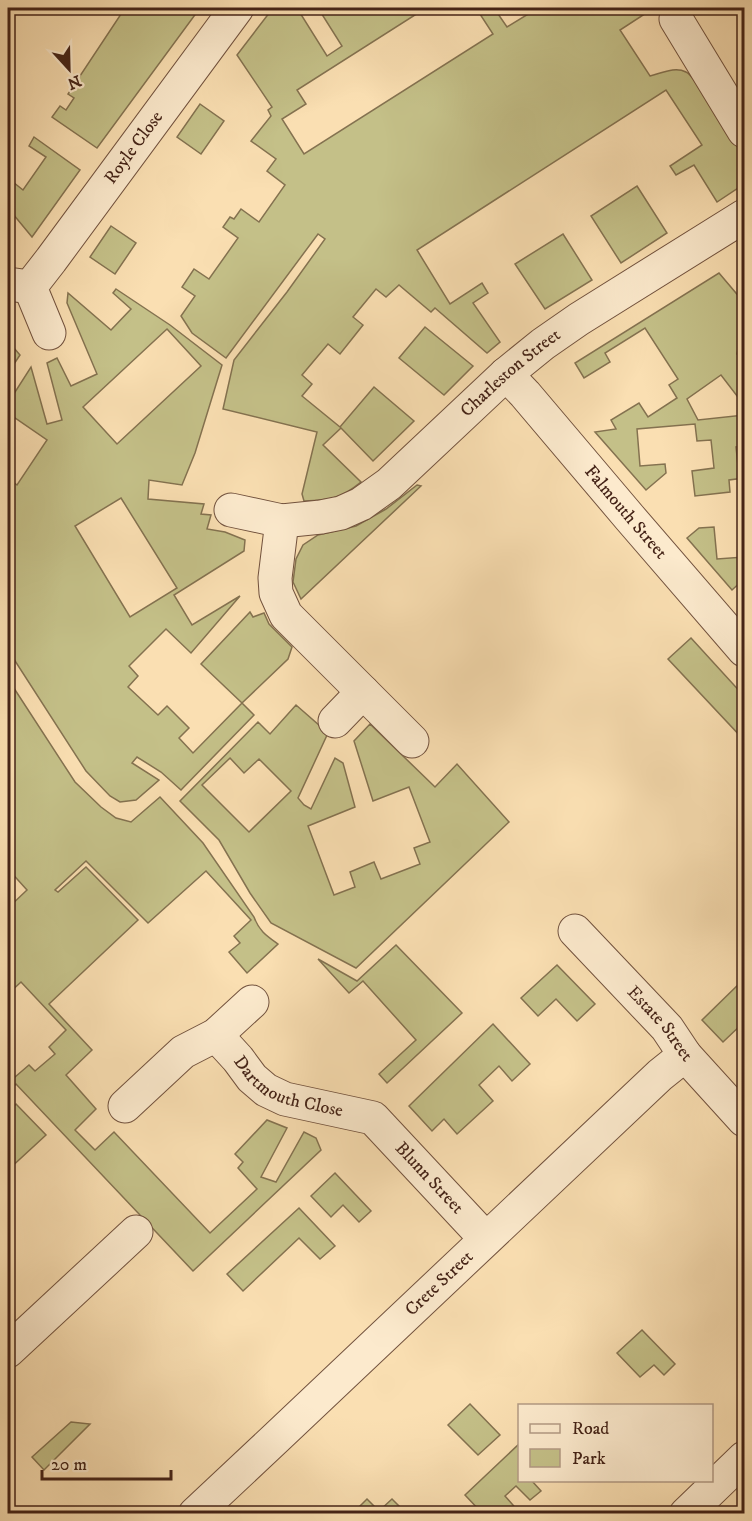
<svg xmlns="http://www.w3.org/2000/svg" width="752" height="1521" font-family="'IM FELL DW Pica',serif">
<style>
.green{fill:#c4c088;stroke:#847250;stroke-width:1.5;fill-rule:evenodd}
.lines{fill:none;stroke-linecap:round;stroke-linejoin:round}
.street-casing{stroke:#72523e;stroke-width:35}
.street{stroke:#fceacd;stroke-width:33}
.labels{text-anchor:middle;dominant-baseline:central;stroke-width:4.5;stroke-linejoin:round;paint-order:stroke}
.street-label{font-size:18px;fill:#442317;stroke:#fceacd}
</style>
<rect width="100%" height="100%" fill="#fadfb2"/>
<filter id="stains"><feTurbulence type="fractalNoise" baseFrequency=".00333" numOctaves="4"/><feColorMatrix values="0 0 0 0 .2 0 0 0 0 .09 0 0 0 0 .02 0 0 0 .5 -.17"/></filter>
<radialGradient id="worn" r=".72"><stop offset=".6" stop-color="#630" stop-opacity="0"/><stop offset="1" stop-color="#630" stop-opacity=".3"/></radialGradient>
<!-- green -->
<g class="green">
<path d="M125,8H200L97,148L52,117L60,106L66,110L74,98L68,94Z"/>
<path d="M273,8H297L327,56L342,46L318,8H426L297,90L306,104L282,119L304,154L493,34L476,8H494L507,27L538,8H654L620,30L650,76C662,73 675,66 686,72C694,75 743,151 744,161C746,168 744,177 744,184L717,202L694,165L676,175L670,166L702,145L666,90L417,250L450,304L482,283L488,293L473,303L500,342L487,353L435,308L431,312L399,285L386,297L376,289L353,317L363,325L340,354L328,344L302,375L312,384L302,396L340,427L374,387L414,421L373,461L341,428L323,445L361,482C340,499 331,500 304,501L302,494L317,432L223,409L234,360L287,292L325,239L318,234L226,358L192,333L181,316L195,296L182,287L194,269L209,279L238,238L223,227L230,217L234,219L241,209L259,222L285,185L267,171L276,159L251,141L271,116L268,110L272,107L237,55Z"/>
<path d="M200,104L224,121L201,154L177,137Z"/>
<path d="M34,137L80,170L32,237L8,208V178L23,190L46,157L29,146Z"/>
<path d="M637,186L667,233L621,263L591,216Z"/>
<path d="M111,226L136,243L115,274L90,257Z"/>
<path d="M563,234L592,280L545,309L515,264Z"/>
<path d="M719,273L741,299L738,306L744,308V322L737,354L744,356V405L721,375L687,399L698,420L744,415V446L736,447L739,475H744V478L729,480L730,492L695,496L692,471L714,468L711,440L697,441L695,424L637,429L640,466L665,464L666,473L646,490L595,432L616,429L611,420L639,403L648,417L677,398L669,385L678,379L645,328L605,353L610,362L584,378L575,363Z"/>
<path d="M116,289L170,325L222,365L195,453L182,485L149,480L148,499L204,504L201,514L211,515L207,529L225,532L245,540L244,551L174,595L192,625L240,596L191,653L166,629L129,666L138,676L128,687L158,715L167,706L189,728L179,738L193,753L242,703L201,664L250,612L253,617L264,613L269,624L292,647L288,659L242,703L254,715L181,790L161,772L137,757L132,763L159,780L136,800L120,802L110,796L86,771L8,650V478L17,485L47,440L8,413V403L31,367L47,424L62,420L47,363L57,358L71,386L97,374L67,303L68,293L111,330L131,309L113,293ZM167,329L201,366L117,444L83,407ZM121,498L177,588L130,617L75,526Z"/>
<path d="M425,327L473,366L444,395L399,358Z"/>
<path d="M8,341L20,355L8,373Z"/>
<path d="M417,485L421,486L301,599L293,582L296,559L303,545L318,535L356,526L386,509Z"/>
<path d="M714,527L717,559L744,557V579L732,590L687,538L699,528Z"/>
<path d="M691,638L744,696V740L668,659Z"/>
<path d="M8,679L75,782L101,807L116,818L131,822L160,797L203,843L254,917C259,931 267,936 278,944L247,973L229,952L240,943L234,936L251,920L206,871L148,923L86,861L55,890L58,892L86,867L138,920L49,1004L92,1050L66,1075L96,1109L75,1130L95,1150L114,1132L210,1233L257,1189L238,1168L243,1162L235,1154L267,1120L287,1128L261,1177L276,1182L304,1132L316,1138L321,1150L193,1271L16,1084L8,1092V1083L29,1065L35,1071L55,1054L49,1047L66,1030L21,982L8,994V908L27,890L8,869Z"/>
<path d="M296,705L328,733L298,798L304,805L311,809L335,758L343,763L355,807L308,826L334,895L355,887L350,872L374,862L381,879L420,864L414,848L430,842L409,787L373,801L354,741L370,724L435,787L457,764L509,822L356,968L271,923L250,893L219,840L180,801L258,722L270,734ZM230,758L244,773L259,759L291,791L249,832L202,785Z"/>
<path d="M396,945L462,1013L387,1083L379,1074L416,1040L363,981L349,993L318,959L357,981Z"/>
<path d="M557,965L595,1004L577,1021L556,999L538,1016L521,998Z"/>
<path d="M744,979V1022L723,1042L702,1020Z"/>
<path d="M493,1024L530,1064L512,1081L499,1066L479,1085L493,1101L457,1134L444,1119L432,1131L409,1106Z"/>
<path d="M16,1104L46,1135L8,1170V1112Z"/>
<path d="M335,1173L371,1211L359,1222L343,1205L331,1217L311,1196Z"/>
<path d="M299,1208L335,1246L320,1259L299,1238L243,1291L227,1274Z"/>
<path d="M642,1330L675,1364L664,1375L654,1365L640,1377L617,1353Z"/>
<path d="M470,1404L500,1435L478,1455L448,1425Z"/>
<path d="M71,1422L90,1424L44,1470L32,1457Z"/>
<path d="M519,1444L520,1480L532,1481L541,1491L530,1500L516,1486L505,1496L520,1513H502L497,1508L491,1513H482L465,1495Z"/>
<path d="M367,1499L379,1511L392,1499L406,1513H363L358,1508Z"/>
</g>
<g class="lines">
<!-- street casing -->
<g class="street-casing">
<g id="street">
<path d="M676,19L744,131"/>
<path id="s1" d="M8,284L30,287L51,260L237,8"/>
<path d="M30,287L49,333"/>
<path id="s2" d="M506,374L525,394L630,518L744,650"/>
<path id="s3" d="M231,510L282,521L321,517L341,513L361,504L389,484L506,374L543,344L579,319L744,216"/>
<path d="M282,521L275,578L276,593L286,615L412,741"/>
<path d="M335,721L363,692"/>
<path id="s4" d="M575,931L667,1028L685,1055L744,1120"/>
<path id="s5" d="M216,1035L238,1059L252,1078L266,1090L285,1099L373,1118L486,1239"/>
<path d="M125,1106L183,1052L216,1035L252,1002"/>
<path d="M8,1351L136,1232"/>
<path id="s6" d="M195,1514L276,1438L660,1075L685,1055"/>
<path d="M686,1514L744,1458"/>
</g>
</g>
<!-- street -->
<use href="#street" class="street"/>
</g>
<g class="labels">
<!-- street labels -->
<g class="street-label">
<text stroke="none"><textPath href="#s1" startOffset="196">Royle Close</textPath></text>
<text stroke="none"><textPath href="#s3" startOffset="333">Charleston Street</textPath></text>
<text stroke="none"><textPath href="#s2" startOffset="183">Falmouth Street</textPath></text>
<text stroke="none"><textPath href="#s4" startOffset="126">Estate Street</textPath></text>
<text stroke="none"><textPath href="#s5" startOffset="93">Dartmouth Close</textPath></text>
<text stroke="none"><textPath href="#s5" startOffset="268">Blunn Street</textPath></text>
<text stroke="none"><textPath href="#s6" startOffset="336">Crete Street</textPath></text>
</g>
</g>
<!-- margin -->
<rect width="752" height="1521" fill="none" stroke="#fadfb2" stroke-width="30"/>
<rect x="9" y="9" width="734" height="1503" fill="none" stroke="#442317" stroke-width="3"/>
<rect x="15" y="15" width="722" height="1491" fill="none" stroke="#442317" stroke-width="1.5"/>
<!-- legend -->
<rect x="518" y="1404" width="195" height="78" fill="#fceacd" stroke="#b29a84" stroke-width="1.5"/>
<rect x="530" y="1424" width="30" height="9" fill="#fceacd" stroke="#b29a84" stroke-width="1.5"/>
<text x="572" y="1434" font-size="18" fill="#442317">Road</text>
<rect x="530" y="1449" width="30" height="18" fill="#c4c088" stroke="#b29a84" stroke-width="1.5"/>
<text x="572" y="1464" font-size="18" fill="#442317">Park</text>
<!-- north arrow -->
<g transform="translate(69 69) rotate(158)" stroke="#fceacd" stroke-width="4.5" paint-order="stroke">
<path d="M0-4.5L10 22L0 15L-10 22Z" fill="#442317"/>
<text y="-9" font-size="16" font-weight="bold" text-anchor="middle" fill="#442317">N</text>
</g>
<!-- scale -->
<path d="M42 1470v9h129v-9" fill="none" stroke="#442317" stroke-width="3"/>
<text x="51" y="1470" font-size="18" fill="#442317" stroke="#fceacd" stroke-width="4.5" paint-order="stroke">20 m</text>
<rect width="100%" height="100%" filter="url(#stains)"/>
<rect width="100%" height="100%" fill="url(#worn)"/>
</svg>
